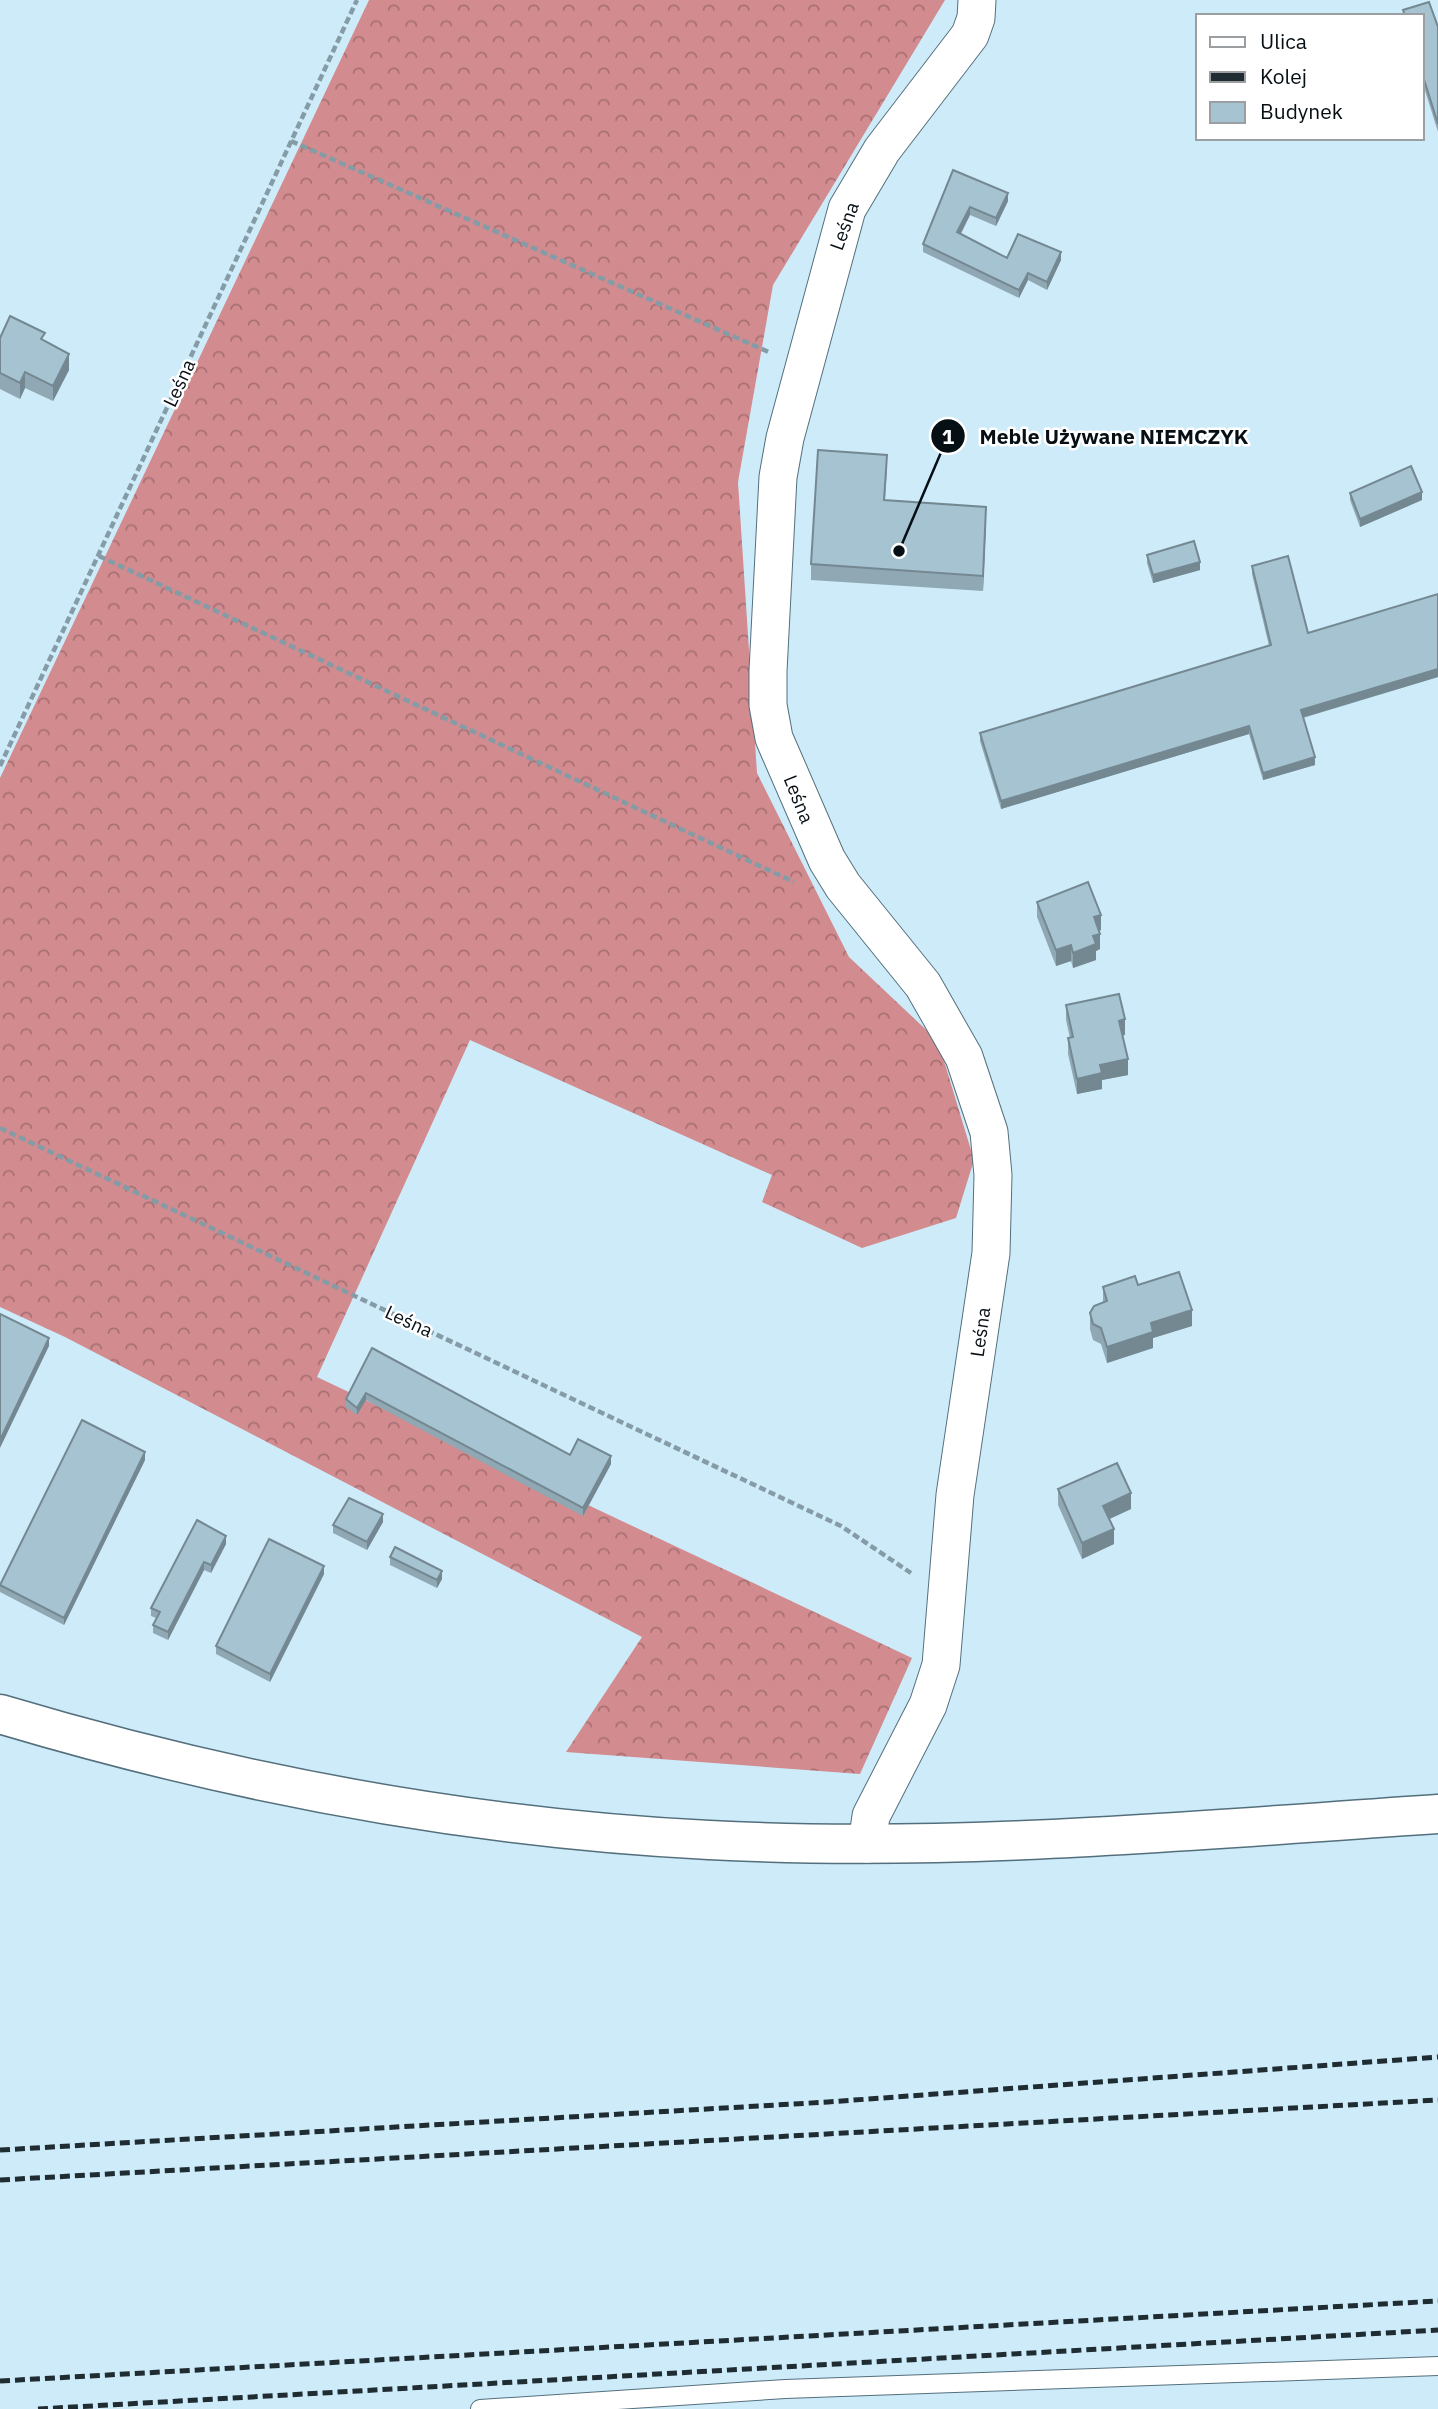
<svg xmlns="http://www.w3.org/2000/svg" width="1438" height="2409" font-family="'IBM Plex Sans',sans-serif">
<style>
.forest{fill:url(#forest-crowns)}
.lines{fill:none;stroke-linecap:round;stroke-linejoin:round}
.service-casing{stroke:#546f7c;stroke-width:20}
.minor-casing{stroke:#546f7c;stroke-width:39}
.primary-casing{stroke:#546f7c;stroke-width:41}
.path{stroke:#859ca7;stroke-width:4.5;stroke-dasharray:7 3.5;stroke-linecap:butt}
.service{stroke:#fff;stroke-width:18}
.minor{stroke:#fff;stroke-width:37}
.primary{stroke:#fff;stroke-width:38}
.rail{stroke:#1f2c32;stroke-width:5;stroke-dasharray:10 5;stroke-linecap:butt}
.wall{fill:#8fa8b4}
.shaded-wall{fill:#748892}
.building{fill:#a6c3d1;stroke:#748892;stroke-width:2}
.labels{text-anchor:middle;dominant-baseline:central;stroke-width:5;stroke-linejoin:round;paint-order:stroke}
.street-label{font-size:19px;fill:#050f14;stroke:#fff}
.leader{fill:none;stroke:#050f14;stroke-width:2.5}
.callout-dot{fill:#050f14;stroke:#fff;stroke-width:2.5}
.mark-label{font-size:21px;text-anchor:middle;font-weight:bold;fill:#fff}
.callout-label{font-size:21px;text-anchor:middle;font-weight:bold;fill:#050f14;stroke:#fff;stroke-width:5;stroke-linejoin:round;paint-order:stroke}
</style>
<defs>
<pattern id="forest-crowns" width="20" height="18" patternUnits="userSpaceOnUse" patternTransform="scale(1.75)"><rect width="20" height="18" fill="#d28b8e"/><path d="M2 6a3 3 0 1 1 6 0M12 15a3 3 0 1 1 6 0" fill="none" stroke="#a87073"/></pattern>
</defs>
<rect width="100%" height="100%" fill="#ceebfa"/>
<!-- forest -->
<path class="forest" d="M369,0H945L773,285L738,482L757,773L849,957L938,1041L974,1160L956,1218L862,1248L762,1202L772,1175L470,1040L317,1377L912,1658L860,1774L566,1752L642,1637L65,1337L0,1307V778Z"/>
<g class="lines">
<!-- service casing -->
<g class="service-casing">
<path id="service" d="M480,2409L785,2389L1438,2366"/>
</g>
<!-- minor casing -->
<g class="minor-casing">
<path id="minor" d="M867,1844L871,1816L928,1705L941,1665L955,1495L991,1253L993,1175L989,1132L964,1057L923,985L843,886L827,860L774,738L768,705V671L778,477L785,438L847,209L882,150L970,35L976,18L977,0"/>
</g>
<!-- primary casing -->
<g class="primary-casing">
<path id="primary" d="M0,1714C231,1783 468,1828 709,1840C953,1853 1196,1830 1438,1814"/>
</g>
<!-- path -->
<g class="path">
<path d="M291,141L771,353"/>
<path d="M99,556L794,882"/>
<path d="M0,766L357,0"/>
<path d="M0,1128L841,1526L911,1573"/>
</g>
<!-- service -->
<use href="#service" class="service"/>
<!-- minor -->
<use href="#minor" class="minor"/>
<!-- primary -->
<use href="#primary" class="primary"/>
<!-- rail -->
<g class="rail">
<path d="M0,2150L828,2102L1438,2057"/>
<path d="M0,2180L1438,2100"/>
<path d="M0,2381L1438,2301"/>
<path d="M38,2409L1438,2330"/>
</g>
</g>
<!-- wall -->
<g class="wall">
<path d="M1429,2L1438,27V132L1422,81V16H1403V10Z"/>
<path d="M953,170L1008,201L996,226L970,215L961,234L1007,258L1061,260L1047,290L1028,280L1019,298L923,252V244Z"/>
<path d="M0,338L45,341L69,370L53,401L25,388L20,399L0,389Z"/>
<path d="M887,470L885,500L986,522L983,591L811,580V564Z"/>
<path d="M1350,493L1422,500L1360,527L1350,500Z"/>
<path d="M1147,555L1200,570L1153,583L1147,563Z"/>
<path d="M1252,566L1308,633L1438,677L1303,718L1315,765L1263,780L1249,734L1001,809L980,741V733L1269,646L1252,574Z"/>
<path d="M1037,902L1101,930L1099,931L1100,949L1096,951V960L1073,968L1071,961L1056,966L1037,917Z"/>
<path d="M1066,1005L1125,1035H1123L1128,1075L1102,1080V1089L1077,1094L1068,1054V1038H1070L1066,1020Z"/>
<path d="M1138,1285L1192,1326L1153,1338V1348L1107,1363L1101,1344L1093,1340L1090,1329V1313L1103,1303V1287Z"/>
<path d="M372,1348L570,1455L611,1464L583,1516L366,1400L357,1415L346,1407V1399Z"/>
<path d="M145,1460L64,1625L0,1592V1585Z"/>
<path d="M1058,1489L1131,1509L1109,1519L1114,1544L1082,1559L1058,1505Z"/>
<path d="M197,1520L226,1544L211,1573L204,1570L168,1640L153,1633V1625L156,1618L151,1616V1608Z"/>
<path d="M383,1522L367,1550L333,1533V1525Z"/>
<path d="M390,1557L442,1579L437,1588L390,1565Z"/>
<path d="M324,1574L270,1682L216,1654V1646Z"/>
</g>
<!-- shaded-wall -->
<g class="shaded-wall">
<path d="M1008,193V201L996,226V218Z"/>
<path d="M970,207V215L957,240V232Z"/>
<path d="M1061,252V260L1047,290V282Z"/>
<path d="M1028,273V280L1019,298V290Z"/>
<path d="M69,354V370L53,401V386Z"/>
<path d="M25,372V388L20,399V383Z"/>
<path d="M1422,492V500L1360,527V519Z"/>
<path d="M986,507V522L983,591V576Z"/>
<path d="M1200,562V570L1153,583V575Z"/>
<path d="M1438,669V677L1301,718V710Z"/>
<path d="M1249,726V734L1001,809V801Z"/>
<path d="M1315,757V765L1263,780V773Z"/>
<path d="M1101,915V930L1094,933V917Z"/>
<path d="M1100,934V949L1096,951V960L1073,968V953L1093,936Z"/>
<path d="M1071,945V961L1056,966V950Z"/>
<path d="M1125,1019V1035L1119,1036V1021Z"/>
<path d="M1128,1059V1075L1102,1080V1089L1077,1094V1079L1100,1065Z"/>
<path d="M1192,1310V1326L1153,1338V1348L1107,1363V1347L1151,1323Z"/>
<path d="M49,1338V1346L0,1448V1440Z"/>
<path d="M366,1393V1400L357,1415V1408Z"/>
<path d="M145,1452V1460L64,1625V1618Z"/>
<path d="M611,1456V1464L583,1516V1508Z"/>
<path d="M1131,1493V1509L1103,1522V1506Z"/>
<path d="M383,1514V1522L367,1550V1542Z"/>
<path d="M1114,1529V1544L1082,1559V1543Z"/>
<path d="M226,1536V1544L211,1573V1565Z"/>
<path d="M204,1562V1570L168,1640V1632Z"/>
<path d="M324,1566V1574L270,1682V1674Z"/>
<path d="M442,1571V1579L437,1588V1580Z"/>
</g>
<!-- building -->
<g class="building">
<path d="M1429,2L1438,27V124L1422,73V16H1405L1403,10Z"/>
<path d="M953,170L1008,193L996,218L970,207L957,232L1007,258L1018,234L1061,252L1047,282L1028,273L1019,290L923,244Z"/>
<path d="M10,316L45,333L41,339L69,354L53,386L25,372L20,383L0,373V338Z"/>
<path d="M818,450L887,455L884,500L986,507L983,576L811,564Z"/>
<path d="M1411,466L1422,492L1360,519L1350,493Z"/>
<path d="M1194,541L1200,562L1153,575L1147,555Z"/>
<path d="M1288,556L1308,633L1438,594V669L1301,710L1315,757L1263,773L1249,726L1001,801L980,733L1271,645L1252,566Z"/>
<path d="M1088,882L1101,915L1094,917L1100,934L1093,936L1096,944L1073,953L1071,945L1056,950L1037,902Z"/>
<path d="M1119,994L1125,1019L1119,1021L1128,1059L1100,1065L1102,1073L1077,1079L1068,1038L1073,1037L1066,1005Z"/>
<path d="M1179,1272L1192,1310L1151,1323L1153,1332L1107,1347L1101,1328L1093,1324L1090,1313L1094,1306L1107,1301L1103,1287L1135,1276L1138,1285Z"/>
<path d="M0,1314L49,1338L0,1440Z"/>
<path d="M372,1348L570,1455L578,1439L611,1456L583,1508L366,1393L357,1408L346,1399Z"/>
<path d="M82,1420L145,1452L64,1618L0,1585Z"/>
<path d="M1117,1463L1131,1493L1103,1506L1114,1529L1082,1543L1058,1489Z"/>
<path d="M349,1498L383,1514L367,1542L333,1525Z"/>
<path d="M197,1520L226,1536L211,1565L204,1562L168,1632L153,1625L160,1612L151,1608Z"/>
<path d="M269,1539L324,1566L270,1674L216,1646Z"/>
<path d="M395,1547L442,1571L437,1580L390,1557Z"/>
</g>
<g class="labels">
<!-- street labels -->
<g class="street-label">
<text transform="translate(844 226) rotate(-70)">Leśna</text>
<text transform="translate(179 383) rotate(-65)">Leśna</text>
<text transform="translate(799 799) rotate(68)">Leśna</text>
<text transform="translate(409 1321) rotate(25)">Leśna</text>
<text transform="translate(980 1332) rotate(-82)">Leśna</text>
</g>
</g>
<!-- callouts -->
<path class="leader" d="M899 551L948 436"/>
<g class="callout-dot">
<circle cx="899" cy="551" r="7"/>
<circle cx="948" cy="436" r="18"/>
</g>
<g class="mark-label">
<text x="948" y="444">1</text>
</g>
<g class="callout-label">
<text x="1114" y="444">Meble Używane NIEMCZYK</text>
</g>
<!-- legend -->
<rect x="1196" y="14" width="228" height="126" fill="#ffffff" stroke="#9b9fa1" stroke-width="2"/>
<rect x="1210" y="37" width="35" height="10" fill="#ffffff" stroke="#9b9fa1" stroke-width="2"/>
<text x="1260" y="49" font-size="21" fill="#050f14">Ulica</text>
<rect x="1210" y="72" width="35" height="10" fill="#1f2c32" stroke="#9b9fa1" stroke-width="2"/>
<text x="1260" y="84" font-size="21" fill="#050f14">Kolej</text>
<rect x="1210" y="102" width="35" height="21" fill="#a6c3d1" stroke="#9b9fa1" stroke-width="2"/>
<text x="1260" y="119" font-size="21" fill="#050f14">Budynek</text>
</svg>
